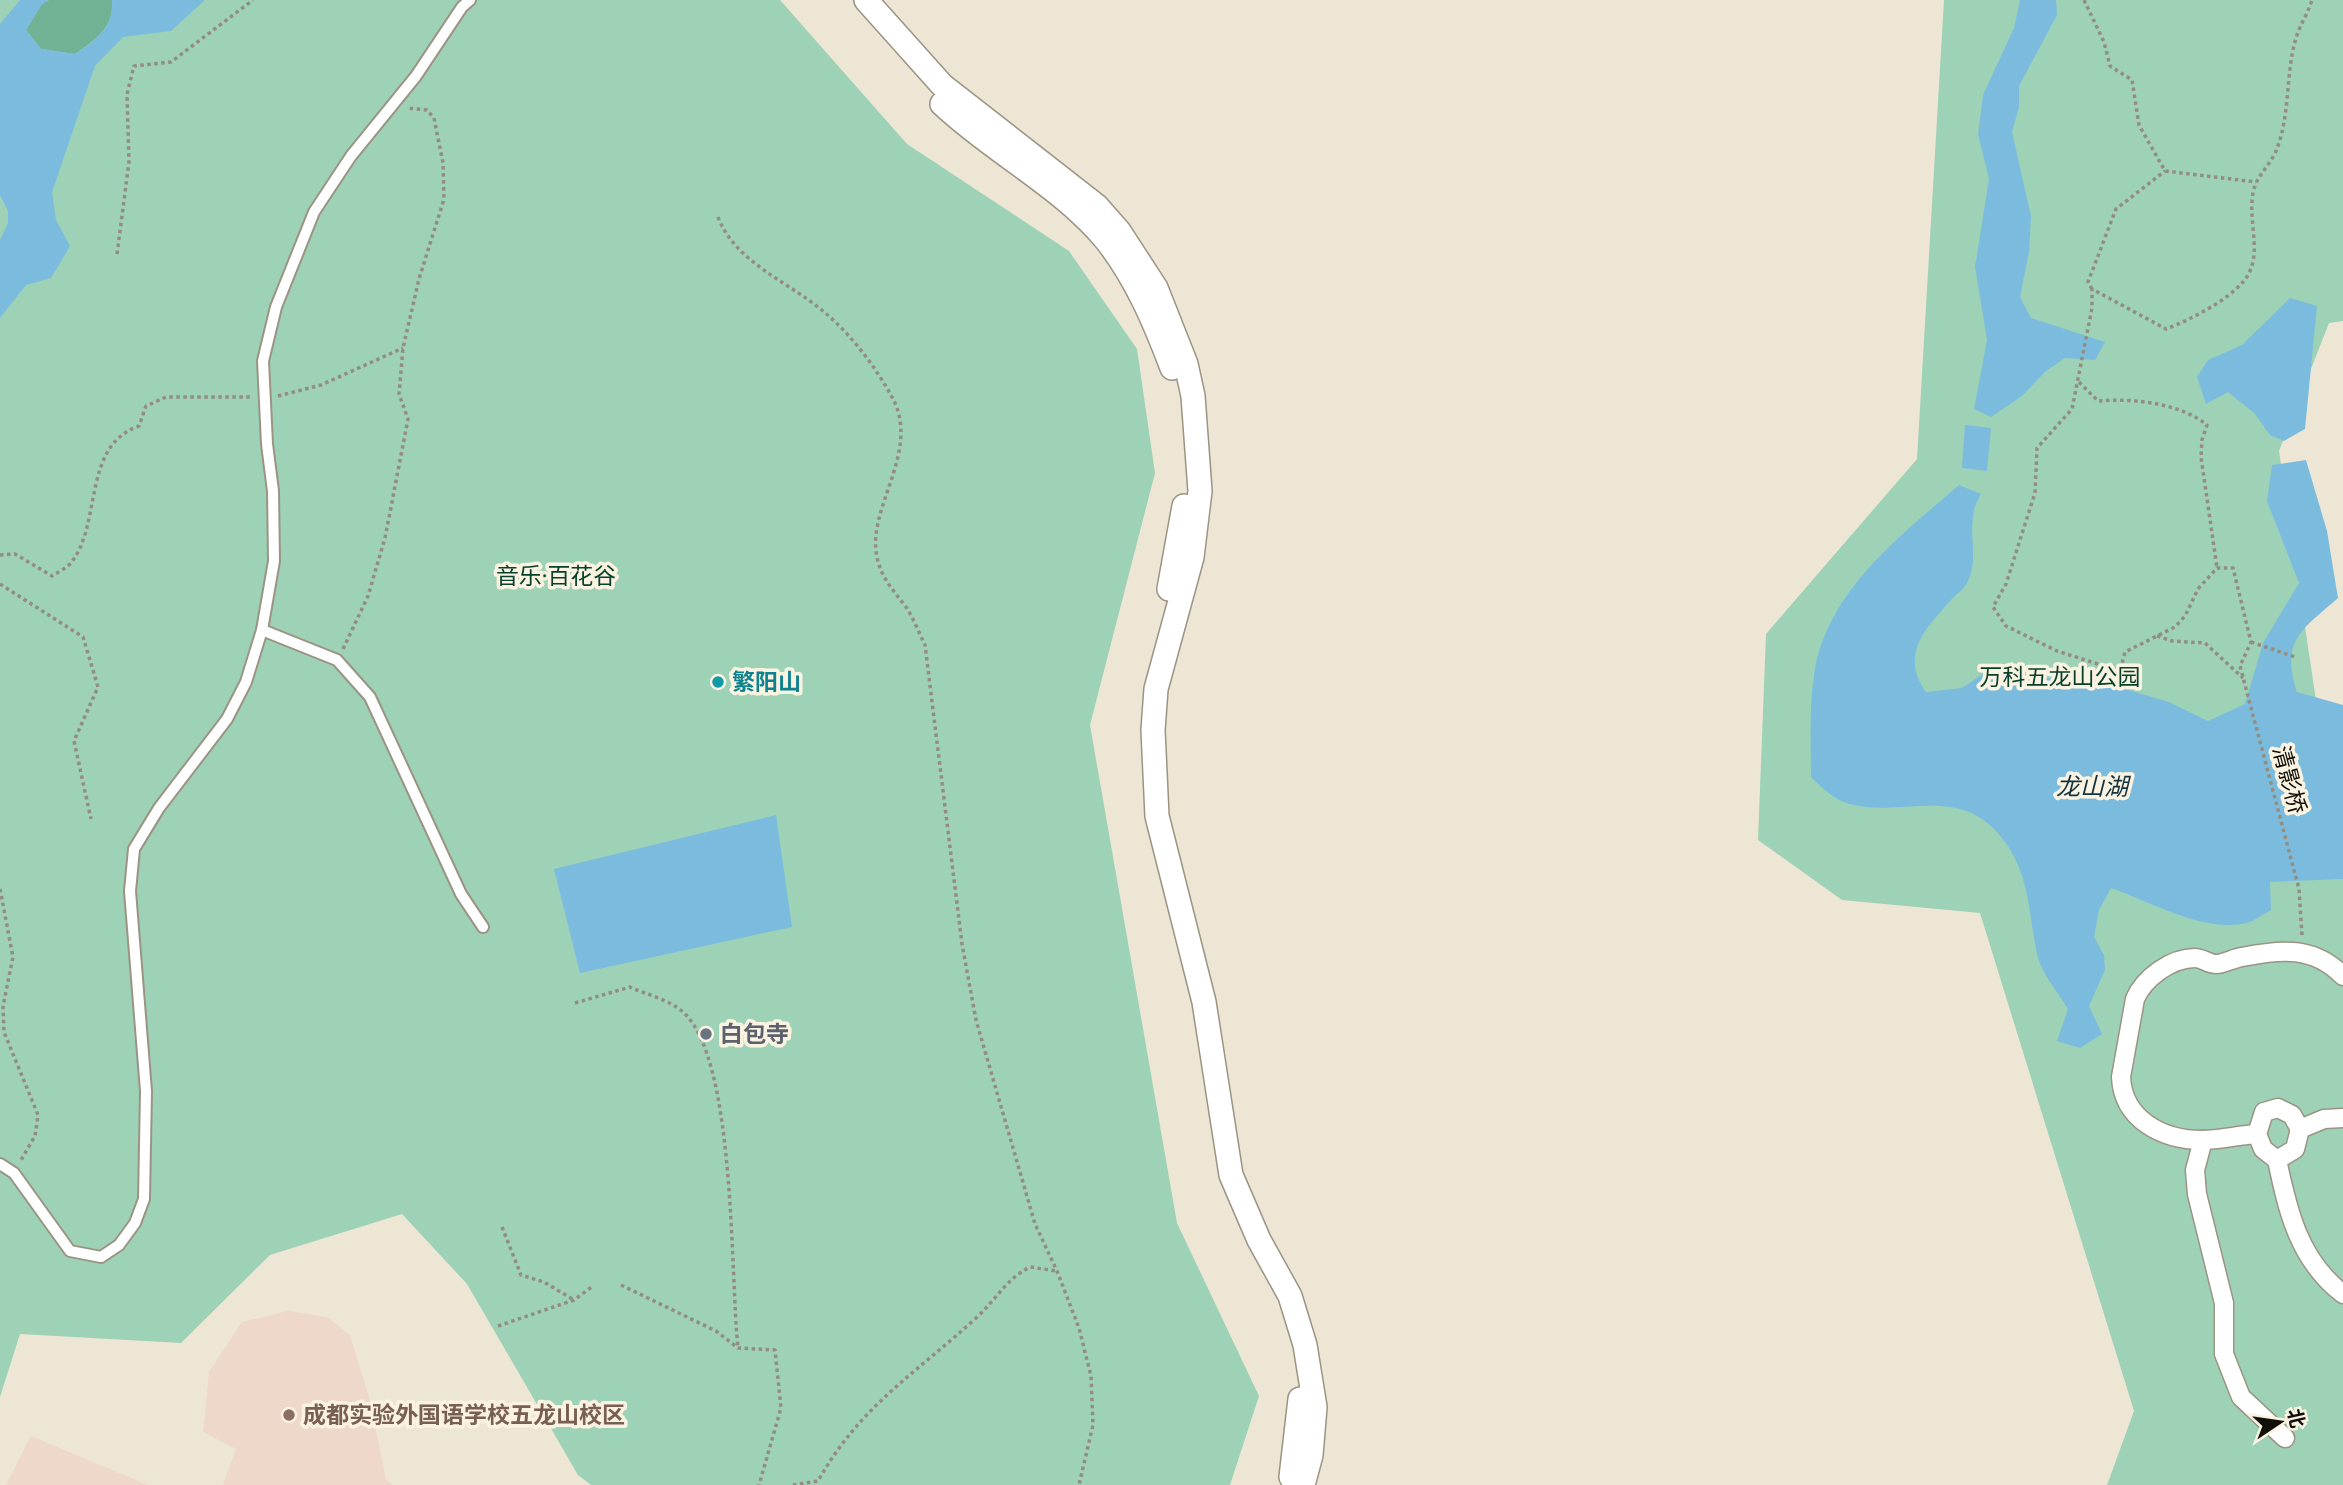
<svg xmlns="http://www.w3.org/2000/svg" width="2343" height="1485" font-family="'Roboto Condensed','Noto Sans SC',sans-serif">
<style>
.education{fill:#edd8ca}
.green{fill:#9dd2b7}
.forest{fill:#70b293}
.water{fill:#7bbcde}
.lines{fill:none;stroke-linecap:round;stroke-linejoin:round}
.service-casing{stroke:#9b9484;stroke-width:14}
.pedestrian-casing{stroke:#9b9484;stroke-width:21}
.minor-casing{stroke:#9b9484;stroke-width:26}
.path{stroke:#938d80;stroke-width:3.5;stroke-dasharray:3.5 3.5;stroke-linecap:butt}
.service{stroke:#fff;stroke-width:10}
.pedestrian{stroke:#fff;stroke-width:18}
.minor{stroke:#fff;stroke-width:23}
.culture-dot{fill:#0f9aa8;stroke:#fbf3e1;stroke-width:2.5}
.worship-dot{fill:#6b7280;stroke:#fbf3e1;stroke-width:2.5}
.education-dot{fill:#8d6e63;stroke:#fbf3e1;stroke-width:2.5}
.labels{text-anchor:middle;dominant-baseline:central;stroke-width:7;stroke-linejoin:round;paint-order:stroke}
.park-label{font-size:23px;fill:#07402b;stroke:#fbf3e1}
.culture-label{font-size:23px;font-weight:bold;fill:#0d838f;stroke:#fbf3e1;text-anchor:start}
.street-label{font-size:23px;fill:#110f09;stroke:#fbf3e1}
.worship-label{font-size:23px;font-weight:bold;fill:#5b616d;stroke:#fbf3e1;text-anchor:start}
.education-label{font-size:23px;font-weight:bold;fill:#785e54;stroke:#fbf3e1;text-anchor:start}
.water-label{font-size:24px;font-style:italic;fill:#143341;stroke:#fbf3e1}
</style>
<rect width="100%" height="100%" fill="#eee6d4"/>
<!-- education -->
<g class="education">
<path d="M288,1311L327,1317L350,1335L369,1397L386,1479L392,1485H223L236,1449L203,1432L209,1372L242,1322Z"/>
<path d="M31,1436L148,1485H6Z"/>
</g>
<!-- green -->
<g class="green">
<path d="M0,0H780L907,144L1069,251L1137,349L1155,473L1090,725L1177,1223L1259,1396L1230,1485H591L578,1475L467,1284L402,1214L270,1255L181,1343L20,1334L0,1397Z"/>
<path d="M1944,0H2343V321L2329,323L2279,451L2329,788L2343,820V1485H2107L2134,1411L1980,913L1842,900L1758,840L1766,634L1917,459Z"/>
</g>
<!-- forest -->
<path class="forest" d="M49,0H112C114,28 96,39 75,54L41,49L26,30L42,4Z"/>
<!-- water -->
<g class="water">
<path d="M20,0H49L42,4L26,30L41,49L75,54C96,40 114,28 112,0H205L171,31L123,37L95,66L52,192L56,220L70,246L51,278L26,285L0,318V240L8,223V211L0,195V24Z"/>
<path d="M2020,0H2056L2057,15L2019,86V107L2012,132L2031,216L2029,252L2020,297L2031,318L2105,342L2095,360L2065,358L2046,371L2022,396L1991,417L1974,409L1987,340L1975,267L1989,179L1978,134L1983,95L2014,28Z"/>
<path d="M2290,298L2317,306L2305,429L2284,441L2270,435L2255,414L2228,392L2206,404L2197,377L2208,360L2242,345Z"/>
<path d="M1965,425L1991,428L1987,471L1962,468Z"/>
<path d="M2306,460L2327,531L2338,598C2302,630 2280,640 2297,692L2343,705V879L2270,882L2271,910C2263,914 2255,921 2247,923C2202,933 2152,902 2111,888L2099,910L2094,937L2104,955L2105,970L2089,1006L2102,1034L2080,1048L2057,1041L2068,1009C2059,994 2043,975 2038,958C2028,915 2031,873 2001,837C1959,784 1903,818 1850,804C1834,800 1822,788 1811,777C1811,744 1809,708 1814,675C1826,592 1899,537 1959,485L1981,494C1962,524 1982,555 1967,583C1964,589 1957,594 1952,599C1926,628 1899,654 1926,692L1962,688L1983,674L2010,684L2025,685L2047,678L2118,687L2169,702L2208,721L2245,704L2263,643L2299,583L2267,501L2272,465Z"/>
<path d="M776,815L792,927L580,973L554,869Z"/>
</g>
<g class="lines">
<!-- service casing -->
<g class="service-casing">
<g id="service">
<path d="M262,630L337,660L370,697L461,894L483,927"/>
<path d="M0,1164L14,1173L70,1251L101,1257L119,1245L135,1223L144,1199L146,1091L130,891L134,849L159,808L227,719L246,682L262,630L274,561L273,491L267,444L263,361L276,307L314,212L351,156L416,76L462,7L470,0"/>
</g>
</g>
<!-- pedestrian casing -->
<g class="pedestrian-casing">
<g id="pedestrian">
<path d="M2343,1118L2324,1119L2300,1129L2295,1149L2277,1160C2288,1212 2299,1260 2343,1294"/>
<path d="M2300,1129L2292,1115L2278,1108L2264,1112L2257,1134C2239,1135 2220,1140 2202,1140C2163,1140 2123,1120 2121,1077L2135,999C2144,978 2171,958 2195,958C2202,958 2209,964 2216,964C2224,964 2234,958 2242,957C2281,949 2314,946 2343,976"/>
<path d="M2257,1134L2263,1149L2277,1160"/>
<path d="M2203,1140L2195,1170L2197,1194L2224,1303V1354L2241,1397L2285,1438"/>
</g>
</g>
<!-- minor casing -->
<g class="minor-casing">
<g id="minor">
<path d="M866,0L942,85L1097,206L1119,231L1156,288L1186,364L1193,396L1200,491L1192,557L1156,689L1153,730L1157,816L1204,1002L1231,1175L1259,1240L1290,1296L1305,1345L1315,1407L1311,1455L1303,1485"/>
<path d="M942,104C994,153 1060,185 1106,240C1136,278 1155,323 1172,368"/>
<path d="M1169,589L1184,506"/>
<path d="M1291,1477L1300,1399"/>
</g>
</g>
<!-- path -->
<g class="path">
<path d="M2084,0L2104,42L2110,66L2132,80L2139,125L2165,171L2256,182"/>
<path d="M718,217C735,262 787,281 823,311C850,333 875,366 892,397C922,451 866,508 877,557C881,578 894,591 906,607C914,619 919,633 925,645L962,944L976,1020L1035,1224L1057,1271L1079,1328L1091,1376L1093,1425L1079,1485"/>
<path d="M117,254L129,162L127,94L134,66L171,62L253,0"/>
<path d="M2092,289L2088,282L2116,209L2165,171"/>
<path d="M2079,382L2098,401C2133,398 2180,403 2207,425L2202,440L2201,457L2217,568"/>
<path d="M278,396L321,385L403,348"/>
<path d="M0,555L15,554L52,576C58,572 65,569 70,564C103,525 81,446 139,426L146,406L166,397H250"/>
<path d="M0,584L83,637L98,687L74,741L91,819"/>
<path d="M2157,636L2172,641L2205,643L2243,678"/>
<path d="M2251,642L2295,657"/>
<path d="M343,649L368,596L385,538L408,419L399,394L403,348L419,279L444,199L443,163L434,118L427,110L407,108"/>
<path d="M0,889L13,957L3,1006L4,1032L38,1115L35,1136L21,1160"/>
<path d="M2302,935L2299,889L2240,666L2251,642L2233,568H2217L2198,589L2185,616L2175,627L2125,652L2120,671L2057,651L2006,626L1993,607L2006,584L2035,493L2037,448L2072,409L2092,308V289L2166,329C2190,320 2238,296 2249,273C2261,249 2248,220 2253,193C2256,176 2269,167 2276,151C2291,115 2285,71 2297,35C2301,23 2308,13 2312,0"/>
<path d="M575,1003L630,987C645,994 670,1000 683,1012C736,1059 730,1274 738,1348"/>
<path d="M502,1227L521,1275L544,1282L574,1300"/>
<path d="M621,1285L716,1331L738,1348L775,1350L781,1408L759,1485"/>
<path d="M498,1326L574,1300L593,1286"/>
<path d="M793,1485L818,1481C860,1406 915,1374 976,1318C996,1300 1006,1279 1030,1267L1057,1271"/>
</g>
<!-- service -->
<use href="#service" class="service"/>
<!-- pedestrian -->
<use href="#pedestrian" class="pedestrian"/>
<!-- minor -->
<use href="#minor" class="minor"/>
</g>
<!-- markers -->
<circle class="culture-dot" cx="718" cy="682" r="7"/>
<circle class="worship-dot" cx="706" cy="1034" r="7"/>
<circle class="education-dot" cx="289" cy="1415" r="7"/>
<g class="labels">
<!-- park labels -->
<g class="park-label">
<text x="556" y="576">音乐·百花谷</text>
<text x="2060" y="677">万科五龙山公园</text>
</g>
<!-- culture labels -->
<g class="culture-label">
<text x="732" y="682">繁阳山</text>
</g>
<!-- street labels -->
<g class="street-label">
<text transform="translate(2289 780) rotate(75)">清影桥</text>
</g>
<!-- worship labels -->
<g class="worship-label">
<text x="720" y="1034">白包寺</text>
</g>
<!-- education labels -->
<g class="education-label">
<text x="303" y="1415">成都实验外国语学校五龙山校区</text>
</g>
<!-- water labels -->
<g class="water-label">
<text x="2092" y="787">龙山湖</text>
</g>
</g>
<!-- north arrow -->
<g transform="translate(2280 1422) rotate(77)" stroke="#fbf3e1" stroke-width="5" paint-order="stroke">
<path d="M0-5L12 26L0 18L-12 26Z" fill="#110f09"/>
<text y="-10" font-size="19" font-weight="bold" text-anchor="middle" fill="#110f09">北</text>
</g>
</svg>
